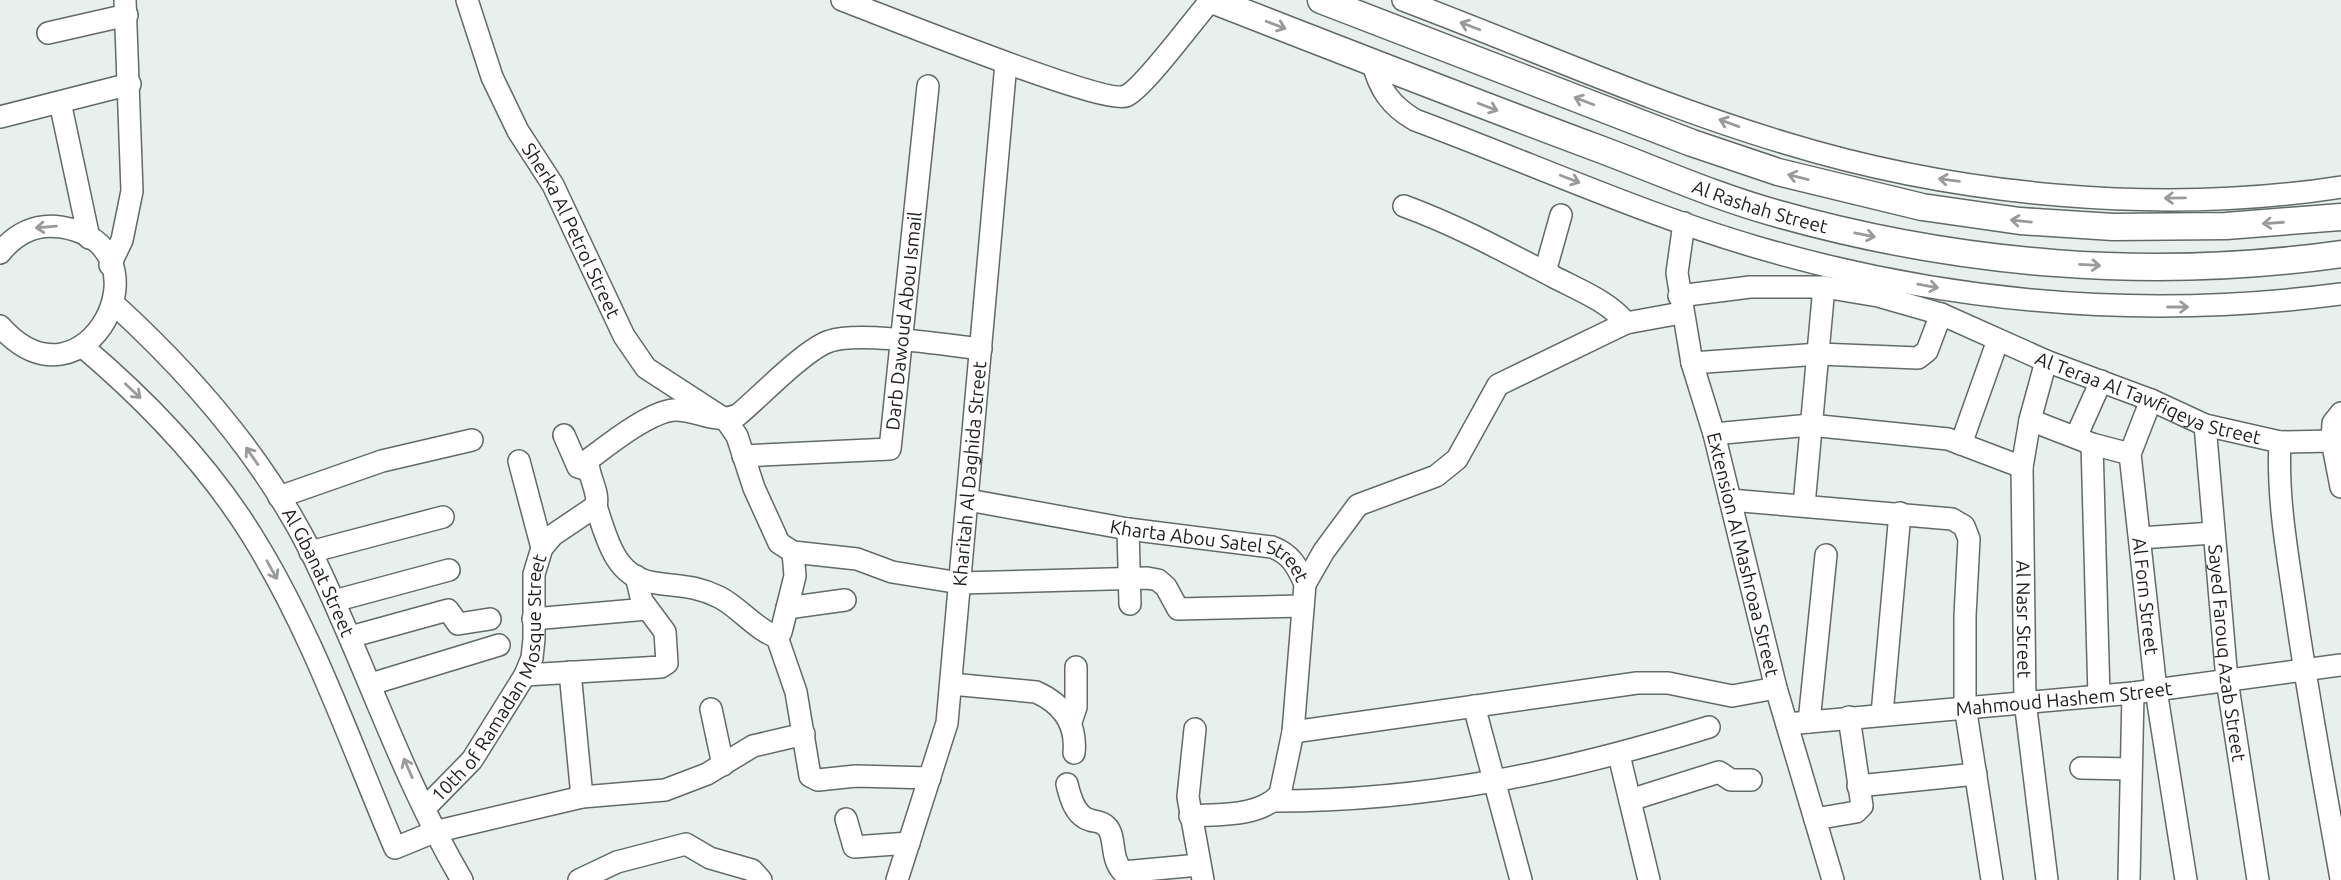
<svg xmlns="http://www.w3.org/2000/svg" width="2341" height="880" font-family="Ubuntu,sans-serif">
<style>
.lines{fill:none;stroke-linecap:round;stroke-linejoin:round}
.minor-casing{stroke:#626a67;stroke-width:24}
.major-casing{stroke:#626a67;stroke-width:29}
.minor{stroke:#fff;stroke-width:21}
.major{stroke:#fff;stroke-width:26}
.oneway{stroke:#999a9a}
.labels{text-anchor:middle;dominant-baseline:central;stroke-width:5;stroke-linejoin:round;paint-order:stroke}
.street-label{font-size:19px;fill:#1c1f1e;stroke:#f5fefa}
</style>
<rect width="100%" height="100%" fill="#e7f0ec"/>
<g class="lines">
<!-- minor casing -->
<g class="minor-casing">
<g id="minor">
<path id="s1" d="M467,0L492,77L518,131L553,185L624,336L646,368L726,420L737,436L754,488L779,543L793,552L857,559L892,572L960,583L1147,578L1158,580L1166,587L1178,609L1303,606"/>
<path d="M842,0C880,14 1103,105 1126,96C1143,89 1195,18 1211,0"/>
<path d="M1403,0C1530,48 1655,104 1785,143C1958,196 2162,215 2341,187"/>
<path d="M48,33L127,15"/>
<path d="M1373,63C1379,89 1391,106 1415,120C1528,162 1640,213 1756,247C1948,303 2143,320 2341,294"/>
<path d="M60,102L89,238"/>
<path d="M0,117L130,84"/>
<path d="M1404,206C1456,225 1504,251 1554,277C1579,290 1608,301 1626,323"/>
<path id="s2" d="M1684,223L1677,273L1692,363L1714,434L1776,688L1833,880"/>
<path d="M0,253C15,234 36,223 61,227C176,245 85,423 0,326"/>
<path d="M110,265L122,240L132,191L125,0"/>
<path d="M1545,272L1561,215"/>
<path id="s3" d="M1679,296L1750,287H1824L1878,296L1941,314L2046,361L2151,400L2205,425L2280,442L2332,441L2333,423L2341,413"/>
<path id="s4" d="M114,304C193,376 263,457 311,552C364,660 401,777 462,880"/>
<path d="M82,346C147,401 206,462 251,534C312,631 350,743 395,848L434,832L582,797L665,790L707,774L753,746L804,734"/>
<path id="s5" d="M2046,361L2030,420L2022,467L2025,701L2047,880"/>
<path d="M1692,363L1819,354L1918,358L1927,351L1941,314"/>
<path id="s6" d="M2151,400L2130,454L2156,690L2186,880"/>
<path d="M2030,420L2092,444L2130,454"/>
<path id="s7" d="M2205,425L2227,680L2258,880"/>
<path d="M1714,434L1810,425L1948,439L2022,467"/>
<path d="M564,435L578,467L588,470"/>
<path d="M2076,437L2101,381"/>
<path d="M2332,441L2341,487"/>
<path d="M2280,442C2277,497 2287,551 2295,606C2308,697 2325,788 2341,879"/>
<path d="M1961,444L1998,340"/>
<path d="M2092,444L2099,696"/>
<path id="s8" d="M743,456L890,449L928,86"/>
<path d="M519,461L542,548"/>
<path d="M279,497L382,461L472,440"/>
<path id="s9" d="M968,500L1128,529L1272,547C1291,554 1297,566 1305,584L1293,732L1280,794C1260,817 1219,814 1190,816"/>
<path d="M1730,500L1952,519L1964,526L1969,539L1965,616V706L1992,880"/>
<path d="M1804,505L1824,287"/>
<path d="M596,506C606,536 614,575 650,582C677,587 692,584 719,597C739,607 756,630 777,637L781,632L795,576L793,552"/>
<path d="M1128,529L1130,604"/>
<path d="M2140,538L2213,533"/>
<path d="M310,552L443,517"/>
<path d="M1305,584L1324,551L1358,505L1436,476L1457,459L1498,385L1626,323L1681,313"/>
<path d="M334,601L449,570"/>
<path d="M787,608L845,600"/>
<path d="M533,619L647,609"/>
<path d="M350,637L448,610L458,624L490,619"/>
<path d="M777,637L796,692L810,776L818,780L856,776L930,778"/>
<path d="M570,672L582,797"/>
<path d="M525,675L661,667L667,663L665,632L642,601L636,576"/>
<path d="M371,684L499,645"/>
<path d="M951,684L1036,692C1063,704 1077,724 1074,753"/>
<path d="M1474,706L1521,880"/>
<path d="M711,709L723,765"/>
<path d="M1882,714L1900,513"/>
<path d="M1071,722L1076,707V667"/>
<path d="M1809,722L1826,555"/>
<path id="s10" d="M1787,724L2133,693L2341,665"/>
<path d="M1195,729L1188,797L1203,880"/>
<path d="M1293,732L1637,683H1668L1732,696L1776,688"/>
<path d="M1619,755L1649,880"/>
<path d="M2081,768L2131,769"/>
<path d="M1067,784C1070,797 1075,816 1090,820C1096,822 1101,821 1106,826C1117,836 1109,857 1123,872L1199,865"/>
<path d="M1858,786L1976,774"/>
<path d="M1630,800L1719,772L1731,780H1751"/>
<path d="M1274,801C1427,801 1564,772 1709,727"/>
<path id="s11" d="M425,808L472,760L525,675L532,658L534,639V574L542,548L553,535L596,506C600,492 587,475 588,460C608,445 649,412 674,410C698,409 713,425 738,415C760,397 805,349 830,341C859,331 947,345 981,349"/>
<path d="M846,819L854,847L909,843"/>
<path d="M1815,819L1856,812L1862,806L1849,717"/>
<path d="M579,880L617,862L686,844L710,858L752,870L761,880"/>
<path id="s12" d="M897,880L947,723L1006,63"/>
<path d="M2129,880L2133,693"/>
</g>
</g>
<!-- major casing -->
<g class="major-casing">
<g id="major">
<path id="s13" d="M1212,0C1340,50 1468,100 1597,148C1656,170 1714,196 1775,213C1958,265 2152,281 2341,254"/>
<path d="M1321,0L1692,143L1778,172L1922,207L2020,221L2113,227L2226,226L2341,217"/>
</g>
</g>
<!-- minor -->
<use href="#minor" class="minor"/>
<!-- major -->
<use href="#major" class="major"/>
</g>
<!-- one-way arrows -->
<defs><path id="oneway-shaft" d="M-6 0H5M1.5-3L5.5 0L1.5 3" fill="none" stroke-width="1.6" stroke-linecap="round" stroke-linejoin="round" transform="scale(1.75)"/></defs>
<g class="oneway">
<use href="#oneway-shaft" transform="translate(1276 25) rotate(21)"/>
<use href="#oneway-shaft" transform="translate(1470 26) rotate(-159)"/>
<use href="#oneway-shaft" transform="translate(1584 101) rotate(-159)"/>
<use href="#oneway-shaft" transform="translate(1488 107) rotate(21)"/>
<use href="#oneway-shaft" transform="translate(1729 123) rotate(-160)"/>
<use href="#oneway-shaft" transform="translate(1798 177) rotate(-166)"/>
<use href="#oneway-shaft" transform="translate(1570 179) rotate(21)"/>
<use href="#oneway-shaft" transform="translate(1949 180) rotate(-172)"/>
<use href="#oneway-shaft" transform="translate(2175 198) rotate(179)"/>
<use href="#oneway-shaft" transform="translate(2021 221) rotate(-174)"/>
<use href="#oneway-shaft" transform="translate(2273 223) rotate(176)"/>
<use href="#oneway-shaft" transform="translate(46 227) rotate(175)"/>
<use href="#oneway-shaft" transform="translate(1865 235) rotate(11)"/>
<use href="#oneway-shaft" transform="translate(2090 265) rotate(3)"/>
<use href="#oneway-shaft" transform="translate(1928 286) rotate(10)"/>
<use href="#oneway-shaft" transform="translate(2178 307)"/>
<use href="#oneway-shaft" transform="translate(133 391) rotate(43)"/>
<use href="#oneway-shaft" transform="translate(252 456) rotate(-125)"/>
<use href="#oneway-shaft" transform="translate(272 570) rotate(61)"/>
<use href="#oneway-shaft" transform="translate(408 768) rotate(-114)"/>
</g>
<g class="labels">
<!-- street labels -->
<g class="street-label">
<text stroke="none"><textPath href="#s13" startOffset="586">Al Rashah Street</textPath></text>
<text stroke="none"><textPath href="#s1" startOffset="254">Sherka Al Petrol Street</textPath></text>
<text stroke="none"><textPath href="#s8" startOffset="276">Darb Dawoud Abou Ismail</textPath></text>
<text stroke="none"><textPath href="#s3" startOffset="490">Al Teraa Al Tawfiqeya Street</textPath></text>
<text stroke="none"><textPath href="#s12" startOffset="415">Kharitah Al Daghida Street</textPath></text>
<text stroke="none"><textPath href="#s2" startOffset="340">Extension Al Mashroaa Street</textPath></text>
<text stroke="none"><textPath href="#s9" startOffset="250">Kharta Abou Satel Street</textPath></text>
<text stroke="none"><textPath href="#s4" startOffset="340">Al Gbanat Street</textPath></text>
<text stroke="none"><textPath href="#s6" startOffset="201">Al Forn Street</textPath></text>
<text stroke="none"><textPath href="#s5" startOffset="261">Al Nasr Street</textPath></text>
<text stroke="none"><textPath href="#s7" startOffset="229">Sayed Farouq Azab Street</textPath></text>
<text stroke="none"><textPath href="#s11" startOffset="152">10th of Ramadan Mosque Street</textPath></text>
<text stroke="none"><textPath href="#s10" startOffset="278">Mahmoud Hashem Street</textPath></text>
</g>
</g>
</svg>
